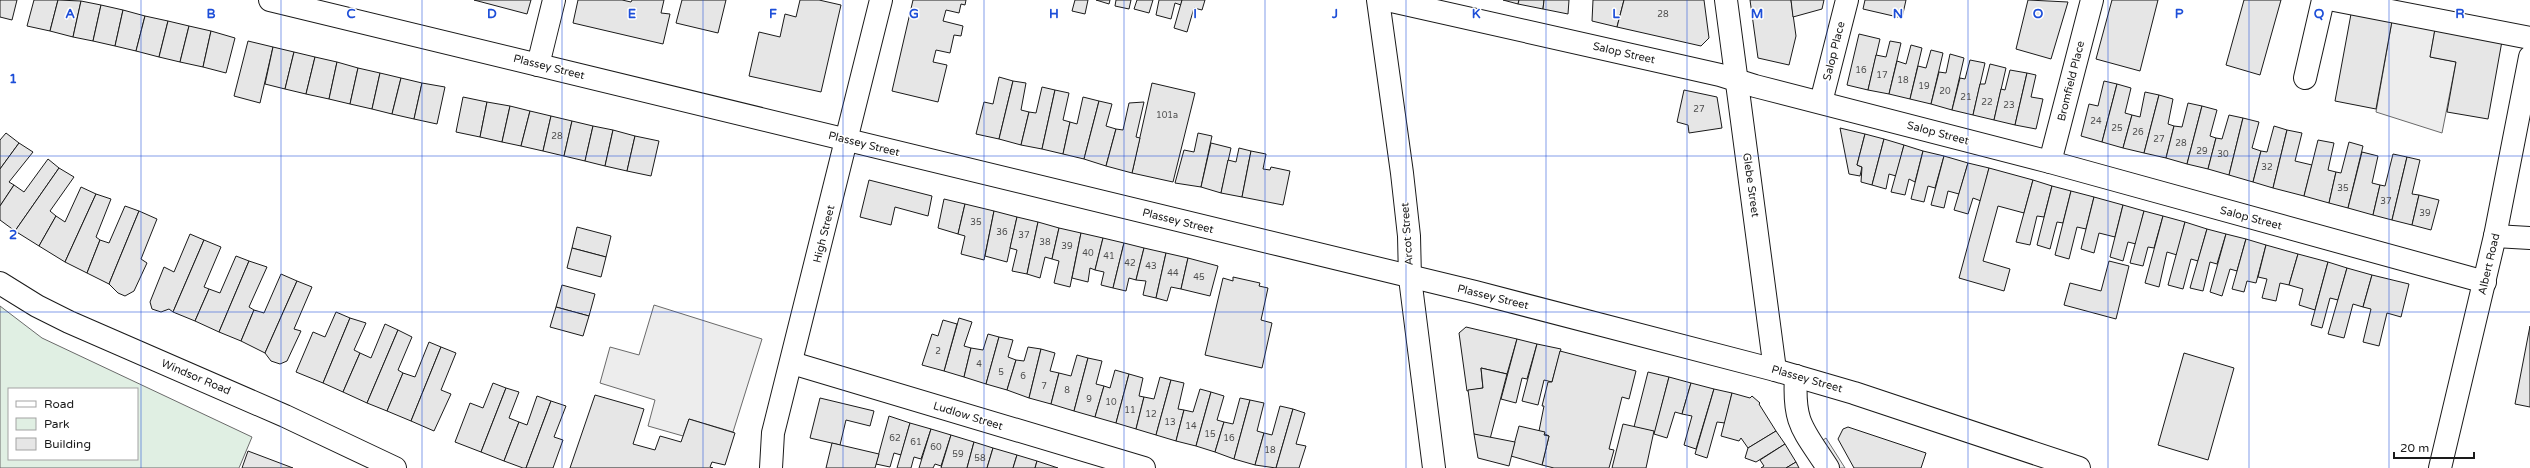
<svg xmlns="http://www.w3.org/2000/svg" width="2530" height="468" font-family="'Varela Round',sans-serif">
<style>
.green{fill:#e0efe3;stroke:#6a6a6a;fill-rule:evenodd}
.parking{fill:#ededed;stroke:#6a6a6a}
.building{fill:#e6e6e6;stroke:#1a1a1a}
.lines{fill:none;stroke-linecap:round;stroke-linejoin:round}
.minor-casing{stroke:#1a1a1a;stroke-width:24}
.tertiary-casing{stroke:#1a1a1a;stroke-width:24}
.primary-casing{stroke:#1a1a1a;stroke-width:24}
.minor{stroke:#fff;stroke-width:22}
.tertiary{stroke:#fff;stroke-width:22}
.primary{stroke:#fff;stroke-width:22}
.grid{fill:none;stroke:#1d4ed8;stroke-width:1;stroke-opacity:0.55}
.labels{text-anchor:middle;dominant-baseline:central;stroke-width:3;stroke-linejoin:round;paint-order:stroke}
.number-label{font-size:9px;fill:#4d4d4d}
.street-label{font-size:11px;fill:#1a1a1a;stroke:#fff}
.grid-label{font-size:13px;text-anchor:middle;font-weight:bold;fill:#1d4ed8;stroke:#fff;stroke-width:3;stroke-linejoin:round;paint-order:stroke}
</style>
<rect width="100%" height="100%" fill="#fff"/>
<!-- green -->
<path class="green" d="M0,306L42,338L252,437L239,468H0ZM9,389H137V459H9Z"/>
<!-- parking -->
<g class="parking">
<path d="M2392,21L2435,29L2430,57L2456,62L2442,133L2376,112Z"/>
<path d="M654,305L762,339L733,432L689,419L683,436L648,426L655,400L600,383L610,347L639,355Z"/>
<path d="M1826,438L1845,468H1834L1819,443Z"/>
</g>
<!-- building -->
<g class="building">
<path d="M0,0H17L12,20L0,17Z"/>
<path d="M34,0H58L50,31L27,26Z"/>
<path d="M58,0L81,1L73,37L50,31Z"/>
<path d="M474,0H531L527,14Z"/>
<path d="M578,0H622L631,2L632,0H664L661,13L670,14L663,44L573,23Z"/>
<path d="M682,0H726L718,33L676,23Z"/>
<path d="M800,0H819L841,5L821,92L749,76L759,32L780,37L785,14L796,17Z"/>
<path d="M913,0H966L965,5L961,4L959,13L946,10L943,21L963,26L961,36L954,35L950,53L936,50L933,62L947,65L938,102L892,91Z"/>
<path d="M1075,0H1088L1085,14L1072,11Z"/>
<path d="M1096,0H1110L1109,4Z"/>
<path d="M1116,0H1131L1129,9L1115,6Z"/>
<path d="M1137,0H1153L1149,13L1134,9Z"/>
<path d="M1159,0H1182L1181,5L1175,3L1171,19L1156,15Z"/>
<path d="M1182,0H1205L1202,10L1194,8L1187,32L1174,28Z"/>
<path d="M1503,0H1519L1518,4Z"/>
<path d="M1519,0H1544L1543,9L1518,4Z"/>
<path d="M1544,0H1569L1568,14L1543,9Z"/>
<path d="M1593,0H1624L1617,27L1592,21Z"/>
<path d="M1624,0H1704L1709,38L1701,46L1617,27Z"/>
<path d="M1750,0H1791L1796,36L1789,65L1758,58Z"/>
<path d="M1791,0H1824L1822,9L1793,17Z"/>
<path d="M1865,0H1906L1902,18L1863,9Z"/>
<path d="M2028,0L2068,2L2051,59L2016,49Z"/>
<path d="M2112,0H2158L2140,71L2096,59Z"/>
<path d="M2244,0H2281L2260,75L2226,65Z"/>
<path d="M81,1L101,5L93,41L73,37Z"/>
<path d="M101,5L123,10L115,46L93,41Z"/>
<path d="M123,10L145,16L136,51L115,46Z"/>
<path d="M2351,14L2392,21L2376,109L2335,101Z"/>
<path d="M145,16L168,21L159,57L136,51Z"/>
<path d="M168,21L189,26L180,62L159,57Z"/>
<path d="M189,26L211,31L203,67L180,62Z"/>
<path d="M2435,29L2502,41L2488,119L2447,112L2456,62L2430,57Z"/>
<path d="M211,31L235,38L226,73L203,67Z"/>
<path d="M1859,34L1880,39L1868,90L1847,85Z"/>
<path d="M248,41L273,47L260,103L234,96Z"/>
<path d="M1890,41L1901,43L1889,94L1868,90L1876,55L1886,57Z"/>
<path d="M1911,45L1922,48L1910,99L1889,94L1897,61L1906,64Z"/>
<path d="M273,47L294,52L285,89L265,84Z"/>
<path d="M1931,50L1943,53L1931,104L1910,99L1918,66L1926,68Z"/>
<path d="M294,52L315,57L306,94L285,89Z"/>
<path d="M1950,54L1964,58L1952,110L1931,104L1939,72L1946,73Z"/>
<path d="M315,57L337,62L329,99L306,94Z"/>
<path d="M1970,60L1985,63L1973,115L1952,110L1960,78L1965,79Z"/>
<path d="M337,62L358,68L350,104L329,99Z"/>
<path d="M1990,64L2006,68L1994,120L1973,115L1980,84H1985Z"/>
<path d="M358,68L380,73L372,109L350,104Z"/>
<path d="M2010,70L2027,73L2015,125L1994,120L2001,89L2005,90Z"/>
<path d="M380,73L401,78L392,114L372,109Z"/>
<path d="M2027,73L2036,75L2031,97L2043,99L2036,129L2015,125Z"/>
<path d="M999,77L1013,81L999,139L976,134L984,102L993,104Z"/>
<path d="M401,78L422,83L414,119L392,114Z"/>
<path d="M1013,81L1026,83L1021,110L1029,112L1021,145L999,139Z"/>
<path d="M2104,81L2117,84L2102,142L2081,136L2089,104L2098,106Z"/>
<path d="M422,83L445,87L437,124L414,119Z"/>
<path d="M1152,83L1195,93L1173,182L1132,173Z"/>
<path d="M2117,84L2131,88L2125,113L2132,115L2123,148L2102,142Z"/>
<path d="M1042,87L1055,90L1042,149L1021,145L1029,112L1036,113Z"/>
<path d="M1055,90L1069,93L1063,120L1070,122L1063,154L1042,149Z"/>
<path d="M1684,90L1717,97L1722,128L1689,133L1688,125L1677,122Z"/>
<path d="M2145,92L2159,95L2144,153L2123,148L2132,115L2140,117Z"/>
<path d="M2159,95L2173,99L2168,124L2174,126L2166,158L2144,153Z"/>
<path d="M463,97L487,102L480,137L456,132Z"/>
<path d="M1083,97L1099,101L1084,159L1063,154L1070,122L1077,124Z"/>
<path d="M1099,101L1112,104L1106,126L1116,129L1106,166L1084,159Z"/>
<path d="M487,102L510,106L502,142L480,137Z"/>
<path d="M1144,102L1136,137L1140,138L1132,173L1106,166L1116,129L1123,130L1129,103Z"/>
<path d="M2188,103L2202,106L2187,164L2166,158L2174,126L2182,127Z"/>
<path d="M510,106L530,111L521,146L502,142Z"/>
<path d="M2202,106L2217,110L2210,136L2216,138L2208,169L2187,164Z"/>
<path d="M530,111L551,116L543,151L521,146Z"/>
<path d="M2229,115L2243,118L2229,175L2208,169L2216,138L2222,139Z"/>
<path d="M551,116L572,121L564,156L543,151Z"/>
<path d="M2243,118L2259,122L2252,148L2261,151L2253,182L2229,175Z"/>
<path d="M572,121L593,126L585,161L564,156Z"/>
<path d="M593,126L613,130L605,166L585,161Z"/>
<path d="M2274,126L2287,130L2273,188L2253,182L2261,151L2267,152Z"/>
<path d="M1840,128L1865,134L1857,165L1862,167L1860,176L1849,174Z"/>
<path d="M613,130L635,136L627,171L605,166Z"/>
<path d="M2287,130L2302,133L2295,161L2312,165L2304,196L2273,188Z"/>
<path d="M6,133L19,143L0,169V140Z"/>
<path d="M1198,133L1212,136L1201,187L1175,183L1184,150L1194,152Z"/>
<path d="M1865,134L1884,139L1872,185L1861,182L1862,167L1857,165Z"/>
<path d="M635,136L659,141L651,176L627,171Z"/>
<path d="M1884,139L1904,145L1896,176L1889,174L1886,189L1872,185Z"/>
<path d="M2318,140L2334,143L2328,170L2336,172L2329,203L2304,196Z"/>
<path d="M2349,142L2363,146L2348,208L2329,203L2336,172L2341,173Z"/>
<path d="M19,143L33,152L9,182L14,185L0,206V169Z"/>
<path d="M1211,143L1231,148L1221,193L1201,187Z"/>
<path d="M1904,145L1923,151L1915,182L1909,179L1905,195L1891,192Z"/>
<path d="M1239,148L1251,151L1242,197L1221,193L1228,160L1236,162Z"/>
<path d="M1251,151L1266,154L1263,169L1270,170L1271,167L1290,171L1283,205L1242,197Z"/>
<path d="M1923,151L1944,156L1935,188L1928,186L1924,202L1911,199Z"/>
<path d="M2362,152L2378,156L2372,183L2380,185L2373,215L2348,208Z"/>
<path d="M2393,154L2407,157L2392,220L2373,215L2380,185L2385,186Z"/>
<path d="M1944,156L1968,163L1959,194L1948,191L1944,208L1931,205Z"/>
<path d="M2407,157L2420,160L2412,194L2419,195L2412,225L2392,220Z"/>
<path d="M48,159L59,168L15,231L0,220V206L14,185L24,192Z"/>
<path d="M1968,163L1989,168L1981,201L1973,198L1968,214L1954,210Z"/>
<path d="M59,168L74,177L50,211L56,216L39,246L15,231Z"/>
<path d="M1989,168L2033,180L2024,213L1998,206L1983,261L2010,269L2004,291L1959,278Z"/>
<path d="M869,180L932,196L928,216L895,207L891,225L860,217Z"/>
<path d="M2033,180L2052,186L2044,217L2037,216L2030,245L2016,242Z"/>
<path d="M2052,186L2071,191L2063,223L2057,222L2050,249L2037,245Z"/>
<path d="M81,187L96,194L65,262L39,246L56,216L65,222Z"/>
<path d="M2071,191L2094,197L2086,229L2077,227L2069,259L2055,255Z"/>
<path d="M96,194L111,199L96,237L100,240L87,273L65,262Z"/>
<path d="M2419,195L2439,200L2431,230L2412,225Z"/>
<path d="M2094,197L2123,205L2115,237L2099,233L2094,253L2081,249Z"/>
<path d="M944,199L965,204L958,234L938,228Z"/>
<path d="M965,204L994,211L984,260L961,254L965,236L958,234Z"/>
<path d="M2123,205L2144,211L2136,244L2128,242L2123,261L2110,257Z"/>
<path d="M125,206L139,211L109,284L87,273L100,240L109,243Z"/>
<path d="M139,211L157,219L141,259L147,263L134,291L125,296L118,293L109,284Z"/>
<path d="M994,211L1017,217L1007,262L985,256Z"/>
<path d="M2144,211L2163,216L2154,248L2148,247L2143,266L2130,263Z"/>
<path d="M2163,216L2185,222L2177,255L2167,252L2159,287L2145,283Z"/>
<path d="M1017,217L1038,222L1027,274L1012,271L1017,250L1010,248Z"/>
<path d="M1038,222L1059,228L1052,259L1045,257L1040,278L1027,274Z"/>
<path d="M2185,222L2207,229L2198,261L2191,259L2183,289L2168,285Z"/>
<path d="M577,227L611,236L606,257L572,248Z"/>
<path d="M1059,228L1081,233L1070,287L1054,283L1059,261L1052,259Z"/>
<path d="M2207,229L2226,234L2217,264L2210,262L2203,291L2190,288Z"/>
<path d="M1081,233L1103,238L1095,270L1090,268L1088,282L1072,278Z"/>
<path d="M190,234L204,240L173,312L169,309L161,312L152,309L150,302L164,267L174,272Z"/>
<path d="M2226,234L2246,239L2237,271L2230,269L2222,296L2210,292Z"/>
<path d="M1103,238L1124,243L1113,288L1101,285L1104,272L1095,270Z"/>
<path d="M2246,239L2266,245L2256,283L2247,281L2244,292L2232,289Z"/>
<path d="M204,240L221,247L204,287L209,289L195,321L173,312Z"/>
<path d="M1124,243L1144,248L1136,280L1129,278L1126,291L1113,288Z"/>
<path d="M2266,245L2298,254L2289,285L2280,283L2276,301L2262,298L2267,279L2258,277Z"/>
<path d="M572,248L606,257L601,277L567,268Z"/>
<path d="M1144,248L1166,253L1156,298L1143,295L1146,281L1136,280Z"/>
<path d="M1166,253L1188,258L1181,289L1171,287L1167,301L1156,298Z"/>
<path d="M2298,254L2328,262L2315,310L2299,305L2303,289L2289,285Z"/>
<path d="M236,256L249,261L219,332L195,321L209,289L220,293Z"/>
<path d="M1188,258L1218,266L1210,296L1181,289Z"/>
<path d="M249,261L267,267L249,307L254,310L241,341L219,332Z"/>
<path d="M2109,261L2129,266L2116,319L2064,305L2070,283L2101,291Z"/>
<path d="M2328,262L2347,268L2338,300L2330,298L2322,328L2311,325Z"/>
<path d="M2347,268L2372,275L2363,307L2353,304L2344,338L2328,334Z"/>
<path d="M281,274L297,281L265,353L241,341L254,310L264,313Z"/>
<path d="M2372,275L2409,284L2401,317L2387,313L2379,346L2363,342L2371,309L2363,307Z"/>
<path d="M1233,277L1260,283L1259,286L1268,288L1261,320L1272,323L1262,368L1205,355L1223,278L1233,281Z"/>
<path d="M297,281L312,287L294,329L301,331L287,361L280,364L271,361L265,353Z"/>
<path d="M562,285L595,294L589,316L556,307Z"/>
<path d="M556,307L589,316L583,336L550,327Z"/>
<path d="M336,312L350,318L323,383L296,372L313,332L325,337Z"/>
<path d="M350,318L366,323L354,350L360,353L343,392L323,383Z"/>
<path d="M959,318L972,322L964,346L971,348L964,377L944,371Z"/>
<path d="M943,320L957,324L944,371L922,365L932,334L938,336Z"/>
<path d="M385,324L398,330L367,403L343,392L360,353L371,358Z"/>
<path d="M2530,326V407L2515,404Z"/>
<path d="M1466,327L1517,339L1507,374L1481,368L1483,388L1467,391L1459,333Z"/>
<path d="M398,330L412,337L398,370L403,373L387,411L367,403Z"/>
<path d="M988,334L999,337L986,384L964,377L971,348L983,350Z"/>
<path d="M999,337L1013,340L1008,357L1016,360L1007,390L986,384Z"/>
<path d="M1517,339L1537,344L1527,379L1522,378L1516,403L1501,399Z"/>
<path d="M429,342L441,347L411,421L387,411L403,373L415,377Z"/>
<path d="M1537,344L1561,349L1552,382L1544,380L1538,405L1522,401Z"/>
<path d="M441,347L456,353L441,390L451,394L434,431L411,421Z"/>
<path d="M1028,347L1041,349L1029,398L1007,390L1016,360L1024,361Z"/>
<path d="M1041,349L1055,353L1050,371L1059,373L1051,404L1029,398Z"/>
<path d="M1560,351L1636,371L1629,399L1622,397L1609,449L1614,450L1609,468H1554L1542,465L1549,436L1539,431L1544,406H1542L1548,382H1552Z"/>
<path d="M2184,353L2234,368L2208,460L2158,445Z"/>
<path d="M1077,355L1088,358L1074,411L1051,404L1059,373L1071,376Z"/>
<path d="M1088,358L1102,361L1096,384L1104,386L1095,417L1074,411Z"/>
<path d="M1481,368L1507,374L1490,439L1474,434L1468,390L1483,388Z"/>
<path d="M1115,370L1129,374L1116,423L1095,417L1104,386L1110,388Z"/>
<path d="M1648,372L1669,377L1655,432L1634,427Z"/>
<path d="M1129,374L1143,378L1139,396L1144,397L1136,429L1116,423Z"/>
<path d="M1160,377L1171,380L1156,435L1136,429L1144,397L1154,399Z"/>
<path d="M1669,377L1691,383L1682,414L1675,412L1667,438L1654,434Z"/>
<path d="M1171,380L1184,383L1178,409L1184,410L1176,441L1156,435Z"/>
<path d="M493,383L506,388L481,452L455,442L470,403L483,408Z"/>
<path d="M1691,383L1714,389L1696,449L1684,445L1692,416L1682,414Z"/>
<path d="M506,388L519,392L509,418L519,422L504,461L481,452Z"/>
<path d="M1200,389L1211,392L1196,446L1176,441L1184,410L1193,412Z"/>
<path d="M1714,389L1732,393L1725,423L1717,422L1707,458L1695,454Z"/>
<path d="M1211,392L1224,396L1217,420L1224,422L1215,452L1196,446Z"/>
<path d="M1732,393L1750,398L1752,396L1760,403L1759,404L1776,431L1748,448L1741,438L1739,441L1721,436Z"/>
<path d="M595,395L644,409L633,444L655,450L660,436L681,442L689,419L735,433L725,465L712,462L710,467L713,468H570Z"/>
<path d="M537,396L551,401L526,468H523L504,461L519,422L527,425Z"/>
<path d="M820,398L874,411L870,426L846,420L840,445L810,438Z"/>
<path d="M1240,398L1250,400L1234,459L1215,452L1224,422L1233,424Z"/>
<path d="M1250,400L1264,403L1257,431L1264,433L1255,465L1234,459Z"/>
<path d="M551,401L566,406L554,437L563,440L553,468H526Z"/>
<path d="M1280,406L1293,409L1276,468L1255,465L1264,433L1272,435Z"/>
<path d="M1293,409L1305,413L1296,444L1306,446L1299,468H1276Z"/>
<path d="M889,416L910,423L901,455L894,453L890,467L876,464Z"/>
<path d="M910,423L931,429L921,459L914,457L911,468H897Z"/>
<path d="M1623,424L1654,431L1646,468H1612Z"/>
<path d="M1519,426L1545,432L1544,435L1549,436L1542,465L1511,456Z"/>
<path d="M1848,427L1926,453L1921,468H1854L1838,439L1843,429Z"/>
<path d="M931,429L951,435L941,466L935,464L933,468H919Z"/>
<path d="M1776,431L1785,444L1756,462L1745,458L1748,448Z"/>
<path d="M1474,434L1515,442L1509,466L1478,458Z"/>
<path d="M951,435L974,442L967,468H941Z"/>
<path d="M974,442L993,448L987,468H967Z"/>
<path d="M832,443L879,454L875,468H826Z"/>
<path d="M1785,444L1796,462L1786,468H1761L1764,466L1760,460Z"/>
<path d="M993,448L1017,455L1013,468H987Z"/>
<path d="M248,451L293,468H242Z"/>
<path d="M1017,455L1037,461L1035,468H1013Z"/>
<path d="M1037,461L1058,468H1035Z"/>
<path d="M1796,462L1799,468H1786Z"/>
</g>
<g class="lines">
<!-- minor casing -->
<g class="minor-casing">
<g id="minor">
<path d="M1387,0L1720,75L1755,86L2050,162L2485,282"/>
<path d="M1726,0L1775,370"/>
<path d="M2334,0L2530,38"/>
<path d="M538,65L554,0"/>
<path d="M2305,78L2323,0"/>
<path d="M1821,102L1847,0"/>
<path d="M2050,162L2092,0"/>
<path d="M2495,236L2530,238"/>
<path d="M1410,278L1434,468"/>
<path d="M792,363L1144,468"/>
<path d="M1796,376C1793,424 1803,429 1828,468"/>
<path d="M771,468L773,433L881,0"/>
<path d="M2440,468L2495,236L2530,57"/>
</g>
</g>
<!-- tertiary casing -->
<g class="tertiary-casing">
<g id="tertiary">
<path d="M270,0L1475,292L1775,370L1854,393L2079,468"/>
<path d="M1378,0L1402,173L1409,236L1410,278"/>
</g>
</g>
<!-- primary casing -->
<g class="primary-casing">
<path id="primary" d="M0,283L37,306L69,322L285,416L395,468"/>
</g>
<!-- minor -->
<use href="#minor" class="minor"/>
<!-- tertiary -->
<use href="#tertiary" class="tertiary"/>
<!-- primary -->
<use href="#primary" class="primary"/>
</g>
<!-- grid -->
<path class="grid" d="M141,0V468M281,0V468M422,0V468M562,0V468M703,0V468M843,0V468M984,0V468M1124,0V468M1265,0V468M1406,0V468M1546,0V468M1687,0V468M1827,0V468M1968,0V468M2108,0V468M2249,0V468M2389,0V468M0,156H2530M0,312H2530"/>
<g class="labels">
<!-- number labels -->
<g class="number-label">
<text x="1663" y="14">28</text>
<text x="1861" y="70">16</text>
<text x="1882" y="75">17</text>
<text x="1903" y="80">18</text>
<text x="1924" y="86">19</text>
<text x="1945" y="91">20</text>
<text x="1966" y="97">21</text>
<text x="1987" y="102">22</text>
<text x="2009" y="105">23</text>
<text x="1699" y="109">27</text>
<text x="1167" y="115">101a</text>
<text x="2096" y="121">24</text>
<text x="2117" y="128">25</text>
<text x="2138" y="132">26</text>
<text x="557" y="136">28</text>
<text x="2159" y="139">27</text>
<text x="2181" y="143">28</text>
<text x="2202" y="151">29</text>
<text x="2223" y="154">30</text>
<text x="2267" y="167">32</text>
<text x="2343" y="188">35</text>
<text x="2386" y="201">37</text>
<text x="2425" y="213">39</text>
<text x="976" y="222">35</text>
<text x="1002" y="232">36</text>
<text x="1024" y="235">37</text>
<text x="1045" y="242">38</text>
<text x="1067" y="246">39</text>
<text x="1088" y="253">40</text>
<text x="1109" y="256">41</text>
<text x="1130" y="263">42</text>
<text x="1151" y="266">43</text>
<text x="1173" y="273">44</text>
<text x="1199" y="277">45</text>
<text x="938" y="351">2</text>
<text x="979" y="364">4</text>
<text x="1001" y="372">5</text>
<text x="1023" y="376">6</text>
<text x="1044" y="386">7</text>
<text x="1067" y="390">8</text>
<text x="1089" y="399">9</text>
<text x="1111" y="402">10</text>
<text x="1130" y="410">11</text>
<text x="1151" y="414">12</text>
<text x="1170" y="422">13</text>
<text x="1191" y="426">14</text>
<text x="1210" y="434">15</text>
<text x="895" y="438">62</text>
<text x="1229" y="438">16</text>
<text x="916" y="442">61</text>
<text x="936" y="447">60</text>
<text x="1270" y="450">18</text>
<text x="958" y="454">59</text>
<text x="980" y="458">58</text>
</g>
<!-- street labels -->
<g class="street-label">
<text transform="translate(1834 51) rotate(-76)">Salop Place</text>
<text transform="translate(1624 53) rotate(13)">Salop Street</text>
<text transform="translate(549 67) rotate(14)">Plassey Street</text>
<text transform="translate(2071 81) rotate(-76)">Bromfield Place</text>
<text transform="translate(1938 133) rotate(15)">Salop Street</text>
<text transform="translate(864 144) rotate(14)">Plassey Street</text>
<text transform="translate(1751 185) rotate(82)">Glebe Street</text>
<text transform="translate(2251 218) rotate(15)">Salop Street</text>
<text transform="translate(1178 221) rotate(14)">Plassey Street</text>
<text transform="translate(824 234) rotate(-76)">High Street</text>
<text transform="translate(1407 234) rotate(-94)">Arcot Street</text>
<text transform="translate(2489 264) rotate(-77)">Albert Road</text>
<text transform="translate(1493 297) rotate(14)">Plassey Street</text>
<text transform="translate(196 377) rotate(23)">Windsor Road</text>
<text transform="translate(1807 379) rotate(16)">Plassey Street</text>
<text transform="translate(968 416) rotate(17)">Ludlow Street</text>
</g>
</g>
<g class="grid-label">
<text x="70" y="18">A</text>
<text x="211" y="18">B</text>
<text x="351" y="18">C</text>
<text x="492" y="18">D</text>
<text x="632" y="18">E</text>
<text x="773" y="18">F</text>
<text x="914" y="18">G</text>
<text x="1054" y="18">H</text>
<text x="1195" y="18">I</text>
<text x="1335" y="18">J</text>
<text x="1476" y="18">K</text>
<text x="1616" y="18">L</text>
<text x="1757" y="18">M</text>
<text x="1898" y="18">N</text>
<text x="2038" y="18">O</text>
<text x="2179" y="18">P</text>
<text x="2319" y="18">Q</text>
<text x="2460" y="18">R</text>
<text x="13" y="83">1</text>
<text x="13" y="239">2</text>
</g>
<!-- legend -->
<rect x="8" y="388" width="130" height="72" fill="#ffffff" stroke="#a3a3a3"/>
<rect x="16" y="401" width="20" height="6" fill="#ffffff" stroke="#a3a3a3"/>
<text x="44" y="408" font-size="12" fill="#1a1a1a">Road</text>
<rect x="16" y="418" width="20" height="12" fill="#e0efe3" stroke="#a3a3a3"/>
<text x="44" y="428" font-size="12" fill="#1a1a1a">Park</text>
<rect x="16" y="438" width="20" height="12" fill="#e6e6e6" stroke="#a3a3a3"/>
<text x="44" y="448" font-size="12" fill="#1a1a1a">Building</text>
<!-- scale -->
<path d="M2394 452v6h80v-6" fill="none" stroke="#1a1a1a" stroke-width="2"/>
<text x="2400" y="452" font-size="12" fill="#1a1a1a" stroke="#ffffff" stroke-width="3" paint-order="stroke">20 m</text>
</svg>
